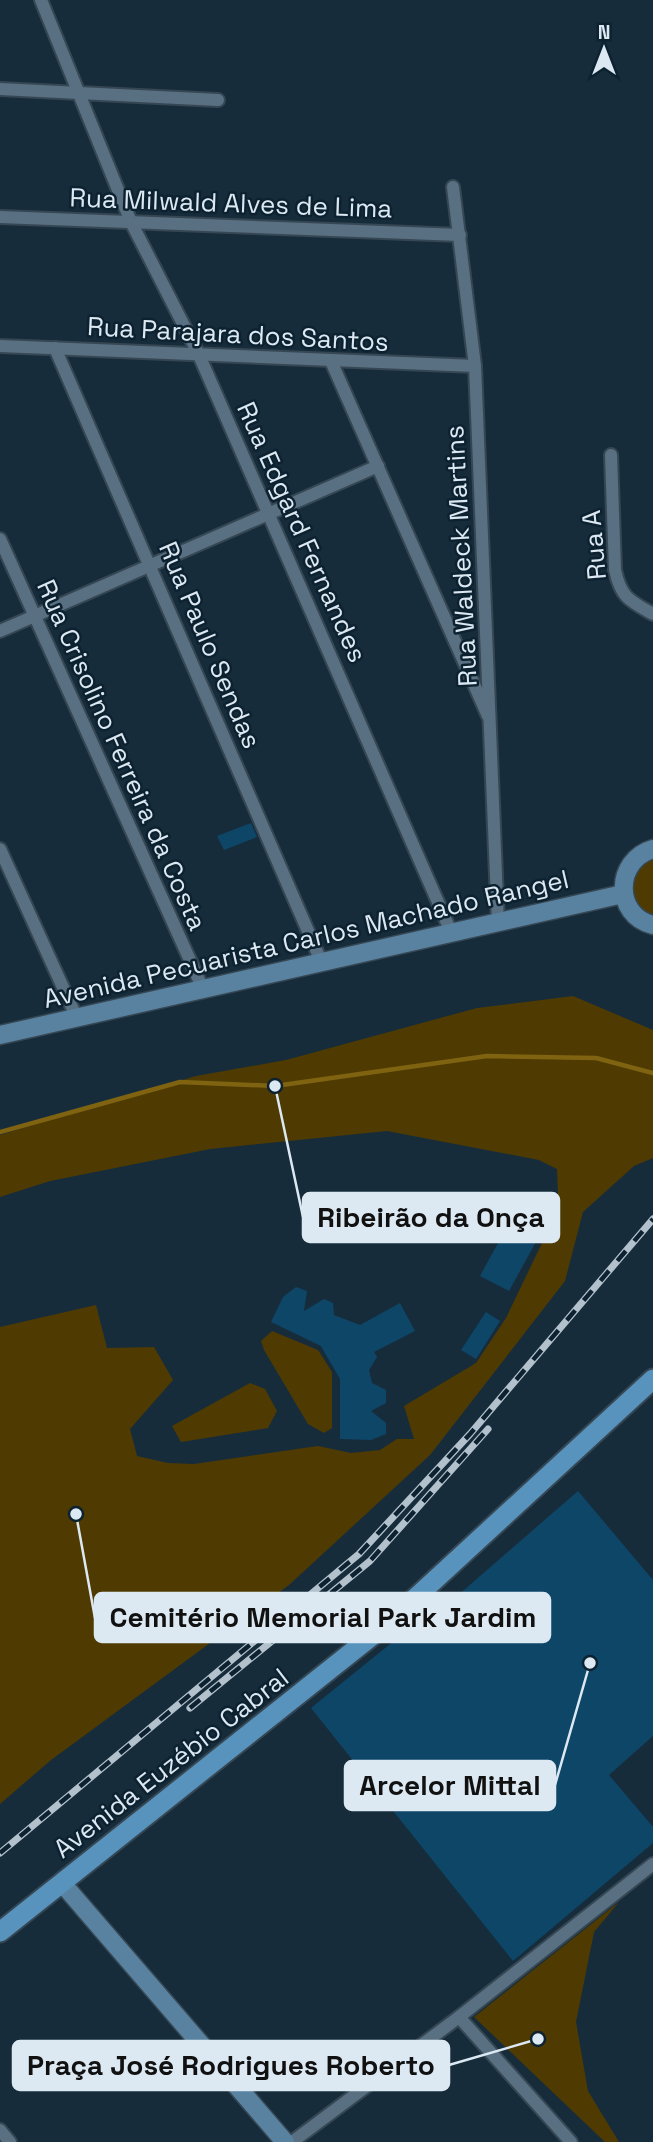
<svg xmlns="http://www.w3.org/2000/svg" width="653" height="2142" font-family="'Space Grotesk',sans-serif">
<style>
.green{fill:#4f3b01}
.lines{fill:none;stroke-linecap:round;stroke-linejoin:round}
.stream{stroke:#7f6311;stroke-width:4.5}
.building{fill:#0e4668}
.street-casing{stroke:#364754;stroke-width:16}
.secondary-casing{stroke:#364754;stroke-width:21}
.primary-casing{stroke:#364754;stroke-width:23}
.street{stroke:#597082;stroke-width:12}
.secondary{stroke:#5882a0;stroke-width:18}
.primary{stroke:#5793bd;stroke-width:19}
.rail-casing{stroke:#b2c1cc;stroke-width:7}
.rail{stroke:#0d2230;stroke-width:4.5;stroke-dasharray:13;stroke-linecap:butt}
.labels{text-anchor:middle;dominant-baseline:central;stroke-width:5;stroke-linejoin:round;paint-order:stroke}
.street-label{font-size:26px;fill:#dce9f3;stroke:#0d2230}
.leader{fill:none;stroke:#dce9f3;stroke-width:2.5}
.callout-dot{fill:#dce9f3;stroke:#0d2230;stroke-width:2.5}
.callout{fill:#dce9f3;stroke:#dce9f3;stroke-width:2.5}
.callout-label{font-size:28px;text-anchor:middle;font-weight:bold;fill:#111}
</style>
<rect width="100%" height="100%" fill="#172c3b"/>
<!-- green -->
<g class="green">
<path d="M653,856V918C632,907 630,894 632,872Z"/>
<path d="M573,996L653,1030V1158L634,1166L583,1212L565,1281L430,1455L289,1585L51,1760L0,1804V1327L96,1305L107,1348L154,1347L173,1380L130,1429L137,1456L168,1463L194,1464L318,1446L351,1453L380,1450L397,1439H414L404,1406L476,1363L506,1318L553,1220L558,1193L557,1169L539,1160L387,1131L210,1149L50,1181L0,1197V1135L196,1076L286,1060L477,1008Z"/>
<path d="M272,1331L318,1350L332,1372V1428L324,1433L308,1424L264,1350L261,1341Z"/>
<path d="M250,1383L265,1389L277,1411L268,1428L181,1442L172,1426Z"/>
<path d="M619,1902L594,1932L576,2022L588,2091L619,2142H605L474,2017Z"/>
</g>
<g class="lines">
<!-- stream -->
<path class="stream" d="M0,1132L180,1082L275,1086L487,1056L596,1058L653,1073"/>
</g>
<!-- building -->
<g class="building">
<path d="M251,823L257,837L224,850L217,836Z"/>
<path d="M514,1214L543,1229L509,1291L480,1276Z"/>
<path d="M296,1287L307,1291L304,1311L324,1299L333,1303L334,1315L360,1325L400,1303L415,1331L374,1352L377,1357L369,1370L372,1383L386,1390V1403L371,1411L386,1423V1434L371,1440L340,1439V1379L321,1346L271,1322L283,1297Z"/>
<path d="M486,1312L500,1321L476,1359L461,1350Z"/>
<path d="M578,1491L653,1580V1736L609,1775L653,1827V1843L513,1961L311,1708L453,1593L456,1597Z"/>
</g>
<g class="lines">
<!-- street casing -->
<g class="street-casing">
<g id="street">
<path d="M41,0L131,222L199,355L451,932"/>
<path d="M0,89L218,100"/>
<path d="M453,187L475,366L498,924"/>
<path d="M0,217L460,235"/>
<path d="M0,346L475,366"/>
<path d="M55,348L321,961"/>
<path d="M331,361L488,716"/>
<path d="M611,455L615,570C621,598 630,601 653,614"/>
<path d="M0,539L203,989"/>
<path d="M0,631L378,466"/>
<path d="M0,849L76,1016"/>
<path d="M459,2017L571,2142"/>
<path d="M0,2130L10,2142"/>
<path d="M292,2142L459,2017L653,1864"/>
</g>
</g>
<!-- secondary casing -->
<g class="secondary-casing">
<g id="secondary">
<path d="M653,849C615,860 613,915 653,925"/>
<path d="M0,1035L623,894"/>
<path d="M62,1883L285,2142"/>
</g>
</g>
<!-- primary casing -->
<g class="primary-casing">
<path id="primary" d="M0,1932L387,1624L653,1379"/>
</g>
<!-- street -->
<use href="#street" class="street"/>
<!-- secondary -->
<use href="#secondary" class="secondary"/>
<!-- primary -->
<use href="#primary" class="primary"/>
<!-- rail casing -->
<g class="rail-casing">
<g id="rail">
<path d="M190,1708L370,1561L488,1429"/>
<path d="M0,1853L359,1554L470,1434L653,1219"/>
</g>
</g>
<!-- rail -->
<use href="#rail" class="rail"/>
</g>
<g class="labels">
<!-- street labels -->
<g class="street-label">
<text transform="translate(231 203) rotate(2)">Rua Milwald Alves de Lima</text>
<text transform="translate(238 334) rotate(3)">Rua Parajara dos Santos</text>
<text transform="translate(302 532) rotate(66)">Rua Edgard Fernandes</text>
<text transform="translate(594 545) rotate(-95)">Rua A</text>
<text transform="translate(461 556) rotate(-93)">Rua Waldeck Martins</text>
<text transform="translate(210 645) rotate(67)">Rua Paulo Sendas</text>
<text transform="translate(122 755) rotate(66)">Rua Crisolino Ferreira da Costa</text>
<text transform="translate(306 939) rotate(-13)">Avenida Pecuarista Carlos Machado Rangel</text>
<text transform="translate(171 1763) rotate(-38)">Avenida Euzébio Cabral</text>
</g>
</g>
<!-- callouts -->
<path class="leader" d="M275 1086L303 1217M76 1514L95 1618M590 1663L555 1785M538 2039L449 2065"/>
<g class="callout-dot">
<circle cx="275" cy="1086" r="7"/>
<circle cx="76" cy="1514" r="7"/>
<circle cx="590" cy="1663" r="7"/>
<circle cx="538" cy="2039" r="7"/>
</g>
<g class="callout">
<rect x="303" y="1193" width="256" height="49" rx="7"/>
<rect x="95" y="1593" width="455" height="49" rx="7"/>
<rect x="345" y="1761" width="210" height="49" rx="7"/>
<rect x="13" y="2041" width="436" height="49" rx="7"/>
</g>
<g class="callout-label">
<text x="431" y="1227">Ribeirão da Onça</text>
<text x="323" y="1627">Cemitério Memorial Park Jardim</text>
<text x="450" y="1795">Arcelor Mittal</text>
<text x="231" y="2075">Praça José Rodrigues Roberto</text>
</g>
<!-- north arrow -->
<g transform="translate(604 49)" stroke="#0d2230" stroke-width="5" paint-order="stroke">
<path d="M0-5L12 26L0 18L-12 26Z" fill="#dce9f3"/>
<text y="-10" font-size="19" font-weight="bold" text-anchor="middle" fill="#dce9f3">N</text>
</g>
</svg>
